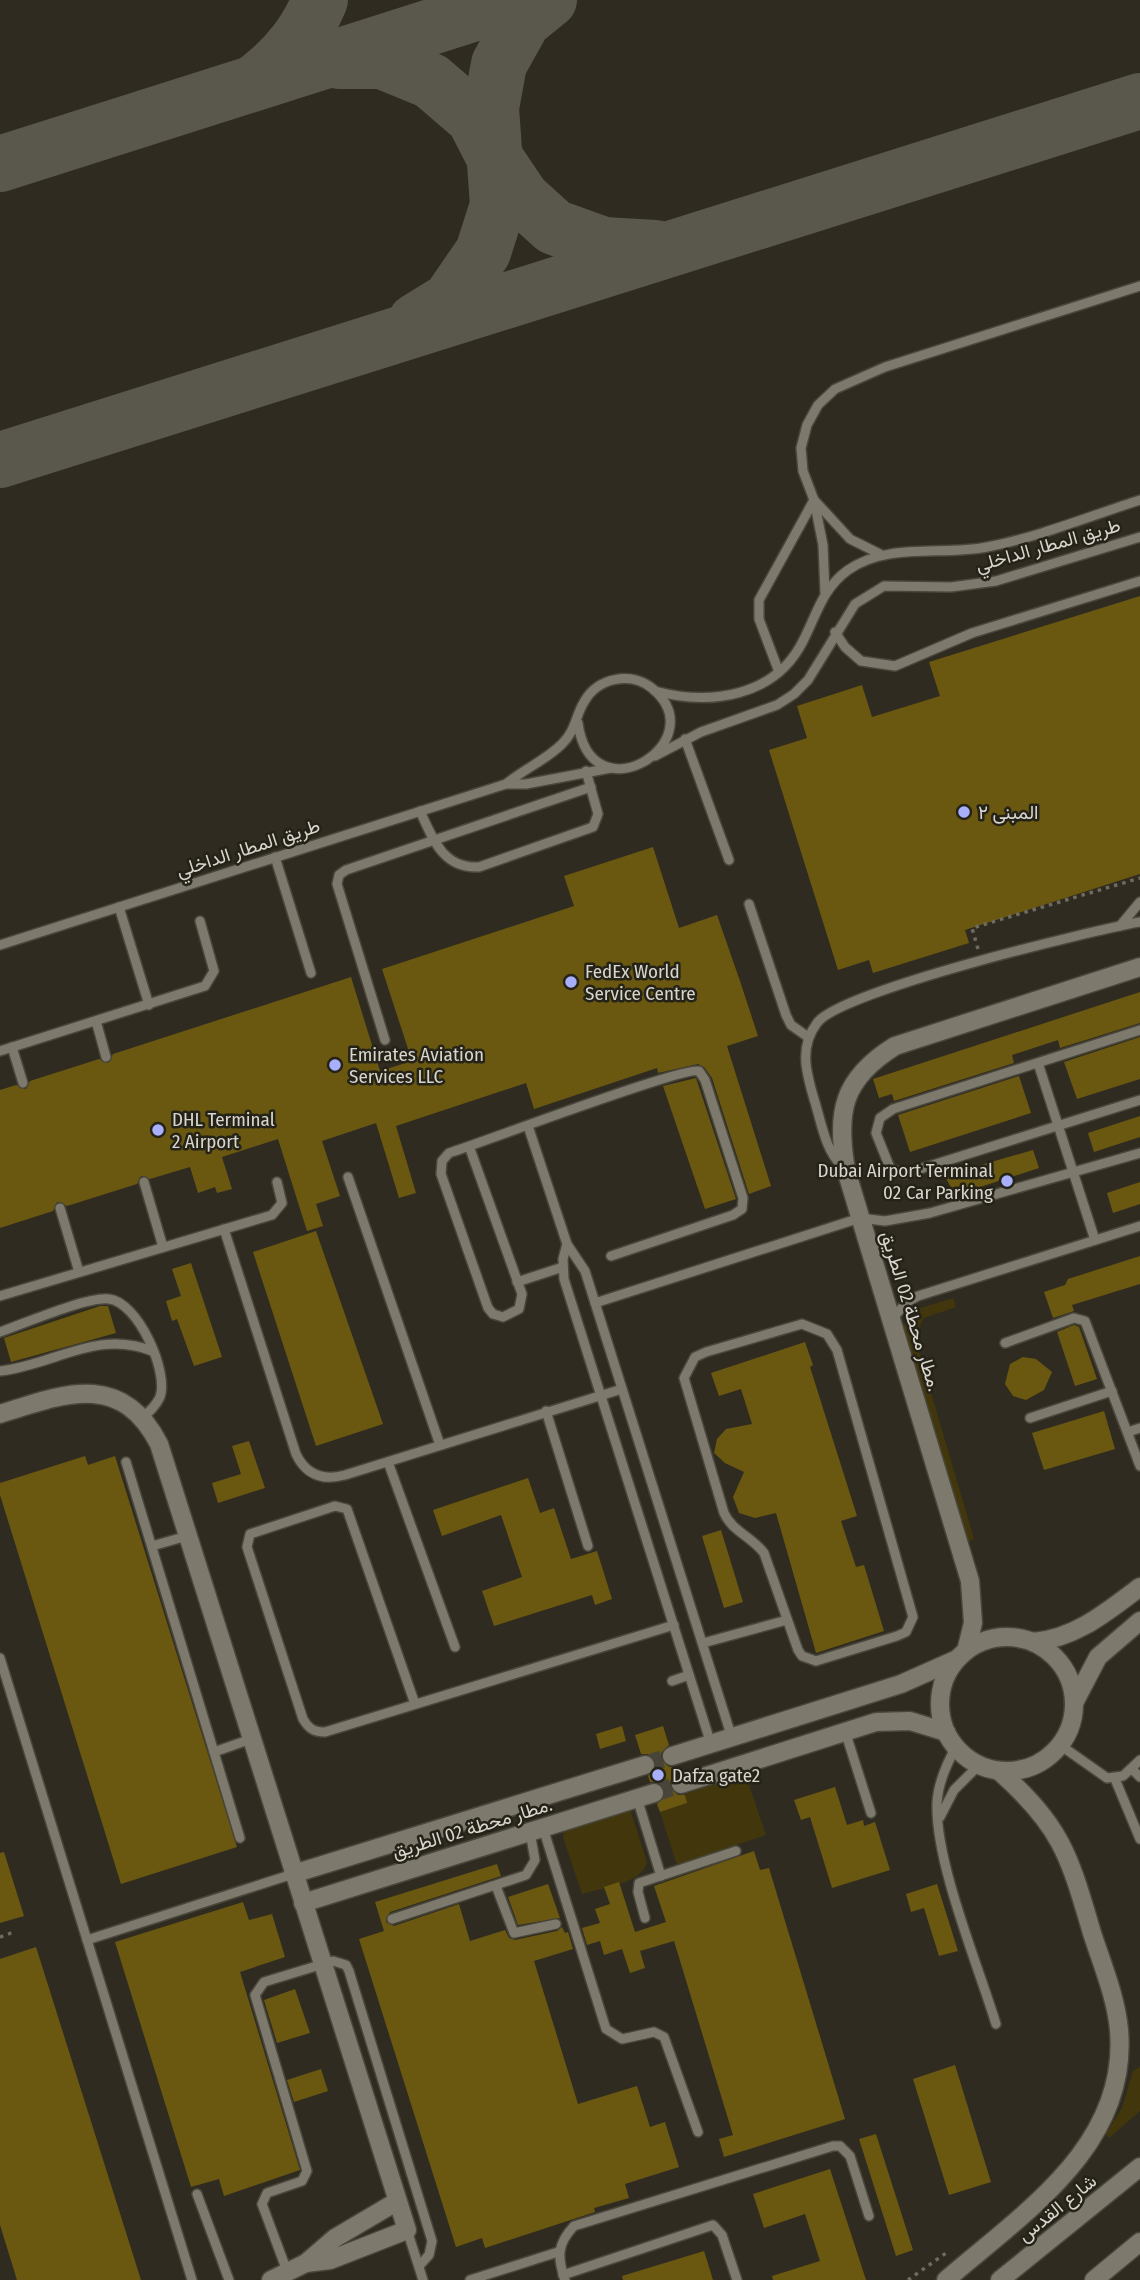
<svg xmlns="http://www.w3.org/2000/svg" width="1140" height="2280" font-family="'Fira Sans Condensed',Vazirmatn,sans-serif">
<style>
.green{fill:#42370c}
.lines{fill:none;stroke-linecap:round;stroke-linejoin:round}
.taxiway{stroke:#5a574d;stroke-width:56}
.building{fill:#6a5811}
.secondary-tunnel{stroke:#48443a;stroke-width:18;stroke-dasharray:18 9;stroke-linecap:butt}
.lane-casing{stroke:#49463c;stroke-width:12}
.secondary-casing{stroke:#49463c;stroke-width:21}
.path{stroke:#6e6b62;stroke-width:3.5;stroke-dasharray:3.5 5;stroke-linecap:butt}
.lane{stroke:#7d796d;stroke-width:9}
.secondary{stroke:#7d796d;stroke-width:18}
.poi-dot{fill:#a8b0fc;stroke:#252217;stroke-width:2.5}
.labels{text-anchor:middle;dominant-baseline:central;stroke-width:5;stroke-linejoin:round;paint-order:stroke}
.street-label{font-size:19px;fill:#d7d5ce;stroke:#252217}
.poi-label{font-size:19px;fill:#d7d5ce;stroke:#252217;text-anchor:start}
</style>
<rect width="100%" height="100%" fill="#2f2b20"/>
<!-- green -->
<g class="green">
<path d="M953,1298L956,1307L924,1318L914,1335L974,1539L965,1543L901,1329L914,1310Z"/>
<path d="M745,1773L766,1835L677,1865L660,1812L687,1803L685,1794Z"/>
<path d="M629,1806L647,1862C642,1884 601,1888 582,1894L563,1837L564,1830Z"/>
<path d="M1140,2067V2111L1109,2138L1106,2134L1122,2108L1133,2071Z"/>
</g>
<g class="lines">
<!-- taxiway -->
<g class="taxiway">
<path d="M338,61H382L431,81L474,118L493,155L522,198L554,227L604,245L655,248"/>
<path d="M258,80C287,57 306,34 320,0"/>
<path d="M0,164L516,0"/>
<path d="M416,321L450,300L483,252L498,205L491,108L499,64L523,21L549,0"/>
<path d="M0,460L1140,101"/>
</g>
</g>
<!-- building -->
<g class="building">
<path d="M1140,596V874L965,930L969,943L873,973L869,960L838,970L769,750L807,738L797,706L862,685L872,717L940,696L929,662Z"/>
<path d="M653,847L679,928L717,915L740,981L758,1036L727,1046L771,1186L749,1194L712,1078L704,1067L698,1064L658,1073L657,1068L534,1109L526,1083L396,1126L416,1193L399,1198L376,1123L322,1141L340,1196L316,1204L323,1226L307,1231L278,1139L222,1157L232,1189L217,1193L215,1187L198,1193L190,1167L150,1179L141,1176L137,1184L67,1206L57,1202L53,1211L0,1228V1090L16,1085L26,1089L30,1081L99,1059L108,1063L113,1054L351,977L380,1071L412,1061L382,969L574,906L564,876Z"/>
<path d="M1140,992V1023L1060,1048L1058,1040L1012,1055L1014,1063L894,1101L892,1094L879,1098L873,1079Z"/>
<path d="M1140,1037V1079L1077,1099L1064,1062Z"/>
<path d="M1019,1076L1031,1113L910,1152L898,1115Z"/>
<path d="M696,1078L736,1199L705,1209L663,1086Z"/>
<path d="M1140,1116V1137L1094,1152L1088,1133Z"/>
<path d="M1033,1150L1039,1168L955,1195L946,1178L960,1171Z"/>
<path d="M1140,1182V1204L1113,1213L1107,1193Z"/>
<path d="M316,1231L383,1424L316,1446L253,1252Z"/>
<path d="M1140,1256V1284L1072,1305L1074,1311L1053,1318L1044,1292L1065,1285L1068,1279Z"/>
<path d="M191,1263L222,1357L194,1366L177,1319L172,1321L166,1301L181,1296L172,1269Z"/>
<path d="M100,1306H108L116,1333L11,1362L4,1338Z"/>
<path d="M1074,1325L1079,1327L1097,1379L1075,1386L1057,1332Z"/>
<path d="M805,1342L813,1365L810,1367L857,1516L841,1521L856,1567L864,1565L884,1631L816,1653L776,1513L755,1518L739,1513L733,1497L744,1472L725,1463L714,1453L717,1439L726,1429L752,1424L741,1389L719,1396L711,1373Z"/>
<path d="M1023,1357L1036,1359L1052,1372L1044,1390L1026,1400L1013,1396L1005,1384L1010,1364Z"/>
<path d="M1104,1411L1115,1449L1044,1470L1032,1433Z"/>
<path d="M249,1441L265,1488L218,1503L212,1483L241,1474L232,1446Z"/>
<path d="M85,1456L88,1465L115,1456L237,1847L121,1884L0,1495V1483Z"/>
<path d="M528,1478L540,1513L554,1508L571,1559L597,1551L612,1599L595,1605L592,1595L494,1626L482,1591L522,1577L501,1515L442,1536L433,1510Z"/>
<path d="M721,1530L743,1602L724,1608L702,1536Z"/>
<path d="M622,1726L626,1741L600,1749L596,1734Z"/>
<path d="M663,1726L669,1745L661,1753V1760L669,1767H676L678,1773L670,1781V1788L678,1795H685L687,1803L660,1812L657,1804L665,1796V1789L657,1782H650L648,1776L656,1768V1761L648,1754H641L635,1735Z"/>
<path d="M835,1787L847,1825L863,1820L864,1826L875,1822L890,1870L832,1888L810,1817L801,1820L794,1800Z"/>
<path d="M754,1851L760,1870L769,1868L845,2119L724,2157L719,2139L733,2135L674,1941L640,1951L645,1968L630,1973L622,1949L604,1955L600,1941L587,1945L582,1928L600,1923L595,1909L610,1904L604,1887L619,1882L635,1932L666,1922L654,1886Z"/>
<path d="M4,1852L24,1916L0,1923V1853Z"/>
<path d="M497,1864L501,1876L390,1912L386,1922L394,1926L459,1904L470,1941L505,1930L509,1938L515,1940L557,1931L562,1927L565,1933L568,1932L573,1949L534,1961L578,2104L637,2086L650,2127L665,2122L679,2167L625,2184L629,2198L594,2208L595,2212L485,2248L482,2238L456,2247L359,1939L384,1931L375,1902Z"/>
<path d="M548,1884L560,1918L518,1925L508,1897Z"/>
<path d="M937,1884L958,1951L939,1956L924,1908L911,1912L906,1894Z"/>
<path d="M243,1902L249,1920L272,1914L285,1957L240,1972L300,2170L224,2196L219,2179L191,2187L115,1942Z"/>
<path d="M36,1947L141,2280H17L0,2225V1959Z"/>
<path d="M295,1989L310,2033L277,2043L264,2000Z"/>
<path d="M955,2065L991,2182L949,2195L913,2079Z"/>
<path d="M321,2069L328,2091L294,2102L287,2080Z"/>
<path d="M876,2134L913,2250L896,2256L859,2139Z"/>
<path d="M830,2169L866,2280H773L772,2276L820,2261L805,2214L764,2228L753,2194Z"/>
<path d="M704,2251L713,2280H623L622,2276Z"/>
</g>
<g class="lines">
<!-- secondary-tunnel -->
<g class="secondary-tunnel">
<path d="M645,1765L672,1756"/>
<path d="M654,1793L681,1784"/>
</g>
<!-- lane casing -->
<g class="lane-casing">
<g id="lane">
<path d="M815,501L850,539L880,554"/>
<path d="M825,593L823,545L814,500L803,471L801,448L807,425L818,405L835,389L885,367L1140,286"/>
<path d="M835,632L845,647L861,661L895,666L972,633L1140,581"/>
<path d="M779,672L759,619V600L814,500"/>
<path d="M655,691C710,706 775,697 803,641C817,614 822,589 848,570C888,542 942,556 987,547C1039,537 1090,516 1140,500"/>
<path d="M685,739L729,860"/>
<path d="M655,756L701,732L777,705L794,694L808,680L855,604L884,586L951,587L996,581L1140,537"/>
<path d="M506,784C524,769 546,760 562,744C576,730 575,717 584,702C598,677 632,671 653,689C715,742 591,819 578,723"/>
<path d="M420,811C433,839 443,869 479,867L593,827L598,814L586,771"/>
<path d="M275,857L311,973"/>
<path d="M749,904L786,1015L791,1025L808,1037"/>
<path d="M119,907L149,1005"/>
<path d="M1120,926L1140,902"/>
<path d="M0,945L506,784H526L611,768"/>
<path d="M96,1021L106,1057"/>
<path d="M1140,1030L893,1109L880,1118L876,1133L890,1168L904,1174L1140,1100"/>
<path d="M385,1040L337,884L339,875L346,870L591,787"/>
<path d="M12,1047L23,1083"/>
<path d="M0,1051L205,986L214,971L200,921"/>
<path d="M1038,1063L1095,1240"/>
<path d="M528,1126L567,1244L585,1271L732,1738"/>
<path d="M469,1146L522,1294L519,1309L503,1317L493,1314L488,1308L441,1174L442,1161L449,1153C481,1143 684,1066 699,1071L705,1080L743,1198L742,1209L733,1215L611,1256"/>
<path d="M842,1166C825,1150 821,1121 814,1099C806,1072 799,1047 817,1023C840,991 1090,931 1140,922"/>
<path d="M348,1177L440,1445"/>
<path d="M144,1182L163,1247"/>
<path d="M60,1208L79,1272"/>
<path d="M224,1229L296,1454C306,1475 323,1481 345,1475L622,1389"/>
<path d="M567,1244L563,1259L564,1279L711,1744"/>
<path d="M517,1282L563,1267"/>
<path d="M0,1296L272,1215L282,1203L277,1182"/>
<path d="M595,1303L860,1218L885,1221L930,1213L1140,1153"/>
<path d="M892,1319L907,1302L918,1296L1140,1226"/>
<path d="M802,1324L827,1334L837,1350L913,1617L906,1632L897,1636L816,1661L802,1656L798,1650L764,1553C752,1537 732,1531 724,1513L684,1378L695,1357L706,1352Z"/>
<path d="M0,1332C23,1324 88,1296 109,1299C138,1302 169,1372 160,1397C156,1406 149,1412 142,1418"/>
<path d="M1005,1343L1074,1318L1085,1321L1140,1466"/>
<path d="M0,1371C54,1365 97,1329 152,1351"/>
<path d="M546,1411L588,1546"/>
<path d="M1030,1418L1112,1391"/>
<path d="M1128,1432L1140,1428"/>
<path d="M126,1462L240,1838"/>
<path d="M388,1462L455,1647"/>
<path d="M152,1546L187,1536"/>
<path d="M703,1643L787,1620"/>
<path d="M0,1658L192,2280"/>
<path d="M672,1681L689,1675"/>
<path d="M415,1704L347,1509L335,1506L250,1534L247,1547L303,1719C309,1729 314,1732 325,1732L674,1625"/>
<path d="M845,1731L871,1813"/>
<path d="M1060,1745L1107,1778L1123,1776L1140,1760"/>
<path d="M956,1747C946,1765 938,1783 937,1803C935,1862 978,1965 996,2024"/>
<path d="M214,1752L251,1739"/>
<path d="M1132,1769L1140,1777"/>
<path d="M1115,1779L1140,1839"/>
<path d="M637,1798L661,1876"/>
<path d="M940,1817L954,1790L979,1765"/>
<path d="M543,1828L606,2029L622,2039L654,2032L664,2037L698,2132"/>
<path d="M496,1886L514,1933L556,1924"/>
<path d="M645,1918L638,1892L639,1883L736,1851"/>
<path d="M392,1919L526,1875L535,1860L530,1832"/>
<path d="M87,1940L293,1874"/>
<path d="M197,2194L229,2280"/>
<path d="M407,2230L423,2280"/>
<path d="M287,2271L262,2204L267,2193L302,2181L307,2171L255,1995L264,1982L333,1961L346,1965L349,1971L432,2241L429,2255L419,2266"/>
<path d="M563,2275L713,2225L722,2235L737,2280"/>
<path d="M470,2280L558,2252"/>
<path d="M565,2280C557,2257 557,2244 574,2226L833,2146H840L850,2156L869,2216"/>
</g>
</g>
<!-- secondary casing -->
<g class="secondary-casing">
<g id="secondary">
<path d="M0,1414C63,1394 121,1370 159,1444L407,2230L330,2260L306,2263L271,2280"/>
<circle cx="1007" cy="1704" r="67"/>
<path d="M1033,1642C1075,1639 1108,1611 1140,1587"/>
<path d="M966,1651L973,1623L970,1581L846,1170C836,1112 842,1079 895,1046L1140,967"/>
<path d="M1074,1703L1098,1657L1140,1621"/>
<path d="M672,1756L901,1684L955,1660"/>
<path d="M681,1784L876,1722L910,1721L946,1732"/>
<path d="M293,1874L645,1765"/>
<path d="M303,1903L654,1793"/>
<path d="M306,2263L335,2238L396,2202"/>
<path d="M946,2280C1023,2213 1129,2146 1119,2030C1116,1997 1102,1964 1092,1933C1069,1855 1062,1827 999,1771"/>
<path d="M1000,2280L1140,2167"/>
<path d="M1094,2280L1140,2242"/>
</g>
</g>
<!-- path -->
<g class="path">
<path d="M978,949L972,928L1140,878"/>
<path d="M0,1937L14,1932"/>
<path d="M908,2280L946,2253"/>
</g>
<!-- lane -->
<use href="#lane" class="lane"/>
<!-- secondary -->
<use href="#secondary" class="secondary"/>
</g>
<!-- markers -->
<g class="poi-dot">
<circle cx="964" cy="812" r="7"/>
<circle cx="571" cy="982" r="7"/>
<circle cx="335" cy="1065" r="7"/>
<circle cx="158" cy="1130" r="7"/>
<circle cx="1007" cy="1181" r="7"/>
<circle cx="658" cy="1775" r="7"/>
</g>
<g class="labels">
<!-- street labels -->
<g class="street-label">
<text transform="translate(1048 545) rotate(-16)">طريق المطار الداخلي</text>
<text transform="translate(248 848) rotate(-18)">طريق المطار الداخلي</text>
<text transform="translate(911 1311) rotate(73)">مطار محطة 02 الطريق.</text>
<text transform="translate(472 1828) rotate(-17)">مطار محطة 02 الطريق.</text>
<text transform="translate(1057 2208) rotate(-39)">شارع القدس</text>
</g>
<!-- poi labels -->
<g class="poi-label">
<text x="978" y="812">المبنى ٢</text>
<text x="585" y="971">FedEx World<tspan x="585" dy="22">Service Centre</tspan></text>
<text x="349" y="1054">Emirates Aviation<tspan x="349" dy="22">Services LLC</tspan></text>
<text x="172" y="1119">DHL Terminal<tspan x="172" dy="22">2 Airport</tspan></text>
<text x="993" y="1170" text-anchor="end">Dubai Airport Terminal<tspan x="993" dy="22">02 Car Parking</tspan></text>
<text x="672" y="1775">Dafza gate2</text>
</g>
</g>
</svg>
